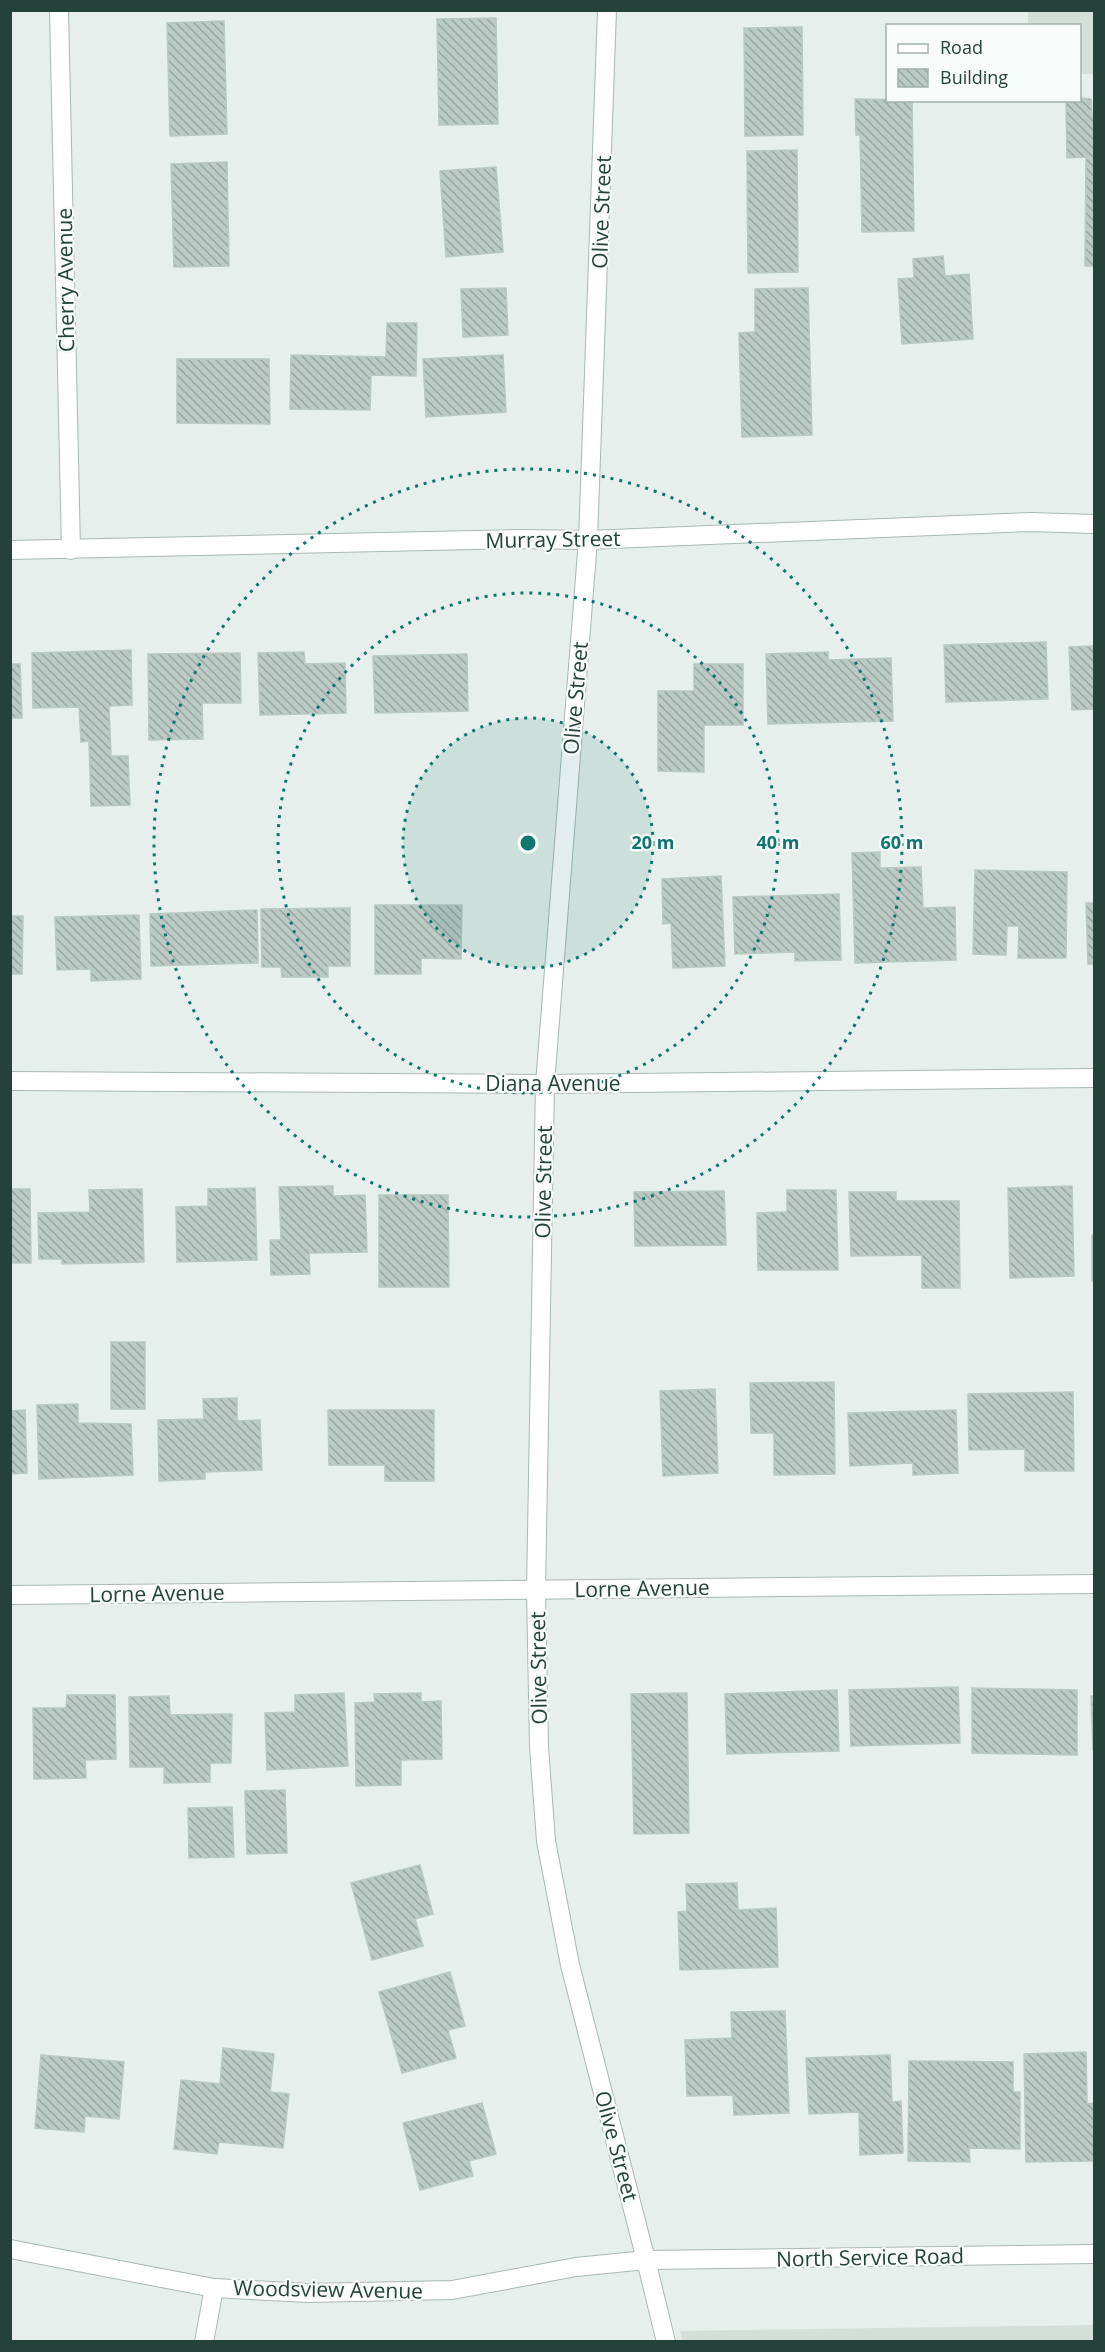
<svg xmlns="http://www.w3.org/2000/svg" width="1105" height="2352" font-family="'Open Sans',sans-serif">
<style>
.built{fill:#d4dfda}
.building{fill:url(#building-back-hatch);stroke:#b8c9c2;stroke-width:1.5}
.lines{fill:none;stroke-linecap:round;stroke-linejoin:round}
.minor-casing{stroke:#a8b8b2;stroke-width:20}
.tertiary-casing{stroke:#a8b8b2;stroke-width:20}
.minor{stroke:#fff;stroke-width:18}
.tertiary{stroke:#fff;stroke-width:18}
.ring{fill:none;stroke:#0f766e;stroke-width:3;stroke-dasharray:3 6}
.labels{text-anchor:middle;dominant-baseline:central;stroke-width:4.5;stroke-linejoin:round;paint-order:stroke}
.street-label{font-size:21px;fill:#24423a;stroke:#f7fbf9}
.centre{fill:#0f766e;stroke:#f7fbf9;stroke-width:3}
.ring-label{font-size:18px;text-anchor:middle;font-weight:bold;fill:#0f766e;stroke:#f7fbf9;stroke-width:4.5;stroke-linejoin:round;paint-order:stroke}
</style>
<defs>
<pattern id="building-back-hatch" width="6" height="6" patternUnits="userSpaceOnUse" patternTransform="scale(1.5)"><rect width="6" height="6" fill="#bbcac4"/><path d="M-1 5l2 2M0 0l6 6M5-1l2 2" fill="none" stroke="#98a6a0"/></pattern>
</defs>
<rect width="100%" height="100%" fill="#e6efeb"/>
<!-- built -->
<g class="built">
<path d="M1028,11H1094V74H1080V26L1028,25Z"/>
<path d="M1094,2325V2342H683L680,2331Z"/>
</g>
<!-- building -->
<g class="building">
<path d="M496,18L498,124L439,125L437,19Z"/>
<path d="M224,21L227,134L170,136L167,23Z"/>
<path d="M802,27L803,135L745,136L744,28Z"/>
<path d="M1080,98L1091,99L1092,115L1094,116V266H1085L1086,157L1067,158L1066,100H1080Z"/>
<path d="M855,99L912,100L914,231L862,232L860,135H856Z"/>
<path d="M797,150L798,272L748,273L747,151Z"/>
<path d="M227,162L229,266L174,267L171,164Z"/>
<path d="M496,167L503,252L446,257L440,171Z"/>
<path d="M943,256L945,276L969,274L973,339L902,344L898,279L914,278L913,259Z"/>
<path d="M506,288L508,335L463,337L461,289Z"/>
<path d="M808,288L812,435L742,437L739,333L755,332V289Z"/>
<path d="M387,323H417L416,376L371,375L370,410L290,409L291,355L386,357Z"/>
<path d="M503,355L506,412L426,417L423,359Z"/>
<path d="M177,359H269L270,424L177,423Z"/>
<path d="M1046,642L1048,699L946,702L944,645Z"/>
<path d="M1094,646V709L1072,710L1069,647Z"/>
<path d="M131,650L132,705L109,706L111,756H128L130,805L91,806L89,741L81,742L79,707L33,708L32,653Z"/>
<path d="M304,652L305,664L345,663L346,713L260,715L258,653Z"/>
<path d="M828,652V660L891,658L893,721L768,724L766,654Z"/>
<path d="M240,653L241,703H202L203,739L149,740L148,654Z"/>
<path d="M467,654L468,711L375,713L373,656Z"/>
<path d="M10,664H20L22,718H10Z"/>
<path d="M694,664H743V725H704V772L658,771V691H694Z"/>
<path d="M880,852V868L921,867L923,908L955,907L956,960L855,963L852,853Z"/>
<path d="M975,870L1067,872L1066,958H1018L1019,926H1007L1006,955L973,954Z"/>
<path d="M721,876L725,966L673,968L671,923L663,924L662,879Z"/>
<path d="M839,894L841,960L795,961V952L735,954L733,897Z"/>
<path d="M1086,903H1094V964H1088Z"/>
<path d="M375,905H462L461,959L421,958V974H375Z"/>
<path d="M350,908V966H328V977H282L281,967H262L261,909Z"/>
<path d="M257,910L258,963L151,966L150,914Z"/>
<path d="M139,915L141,979L91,981V969L57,970L55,917Z"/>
<path d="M10,916H23L22,974H10Z"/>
<path d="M333,1186V1196L365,1195L367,1252L309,1253L310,1274L271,1275L270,1240H281L279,1187Z"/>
<path d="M1072,1186L1074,1276L1010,1278L1008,1188Z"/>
<path d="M255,1188L257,1260L177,1262L176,1207L208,1206V1189Z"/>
<path d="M10,1189H30L31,1263H10Z"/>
<path d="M142,1189L144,1262L62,1264V1259H39L38,1213L90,1212L89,1190Z"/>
<path d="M787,1190H836L838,1270H758L757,1213L787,1212Z"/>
<path d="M724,1191L726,1245L635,1246L634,1192Z"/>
<path d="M849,1192H896V1201H959L960,1288H922V1255L851,1256Z"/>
<path d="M379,1195H448L449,1287H379Z"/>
<rect x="1092" y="1235" width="2" height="46"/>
<rect x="111" y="1342" width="34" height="67"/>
<path d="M834,1382L835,1474L774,1475V1433H751L750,1383Z"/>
<path d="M715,1389L718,1473L663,1476L660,1391Z"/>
<path d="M1073,1392L1074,1471H1025V1449L969,1450L968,1394Z"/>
<path d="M237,1398V1421L260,1420L262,1470L205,1472V1479L159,1481L158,1420L204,1419L203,1399Z"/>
<path d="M78,1404V1423L131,1424L133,1475L39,1479L37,1405Z"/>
<path d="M25,1410L27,1473L10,1474V1411Z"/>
<path d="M328,1410H434V1481H385V1465H329Z"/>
<path d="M956,1410L958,1473L913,1475V1463L850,1466L848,1413Z"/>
<path d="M958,1687L960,1743L851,1746L849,1690Z"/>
<path d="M972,1688L1077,1690V1755L972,1753Z"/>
<path d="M837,1690L839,1751L727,1754L725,1694Z"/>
<path d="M344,1693L348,1766L267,1770L265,1713L295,1712V1695Z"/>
<path d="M421,1693V1702L441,1701L442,1759L401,1760V1785L356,1786L355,1703L375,1702L374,1694Z"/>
<path d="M687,1693L689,1833L634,1834L631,1694Z"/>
<path d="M67,1695H115L116,1759L85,1760L86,1778L34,1779L33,1708H66Z"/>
<path d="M169,1696L170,1715L232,1714L231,1763H210V1782L164,1783V1767H130L129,1697Z"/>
<path d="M1091,1696H1094V1750H1093Z"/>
<path d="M285,1790L287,1853L247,1854L245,1791Z"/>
<path d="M232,1807L234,1857L189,1858L188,1808Z"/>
<path d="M420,1865L433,1914L415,1919L423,1946L372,1960L351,1883Z"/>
<path d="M737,1883L738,1910L776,1908L778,1967L680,1970L678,1912L687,1911L686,1884Z"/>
<path d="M450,1972L465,2026L448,2030L456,2058L402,2073L379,1992Z"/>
<path d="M785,2011L789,2113L734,2115L733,2095L687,2096L685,2040L732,2038L731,2012Z"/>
<path d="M223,2048L274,2054L270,2092L289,2094L283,2148L219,2142L217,2154L174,2149L181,2080L220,2084Z"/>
<path d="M1086,2052L1087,2104L1094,2103V2161L1026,2162L1024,2054Z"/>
<path d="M41,2055L124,2062L119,2119L85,2116L84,2132L35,2128Z"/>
<path d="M890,2055L892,2102L901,2101L903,2153L860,2155L859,2112L809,2114L806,2058Z"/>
<path d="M909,2061L1013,2062V2092H1020V2149L969,2148L970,2162L908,2161Z"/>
<path d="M482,2103L496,2154L469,2161L473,2176L420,2190L403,2123Z"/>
</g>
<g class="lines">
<!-- minor casing -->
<g class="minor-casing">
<g id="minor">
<path d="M59,10L71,550"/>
<path d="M10,550L521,539L588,540L1031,522L1094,524"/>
<path d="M10,1081L545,1084L1094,1078"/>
<path d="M10,1595L1094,1584"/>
<path d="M10,2249L214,2288L308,2293L452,2290L576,2267L646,2260L666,2342"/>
<path d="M204,2342L214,2288"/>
</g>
</g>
<!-- tertiary casing -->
<g class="tertiary-casing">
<path id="tertiary" d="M607,10L588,540L545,1084L536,1590L539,1747L546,1841L570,1965L646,2260L1094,2254"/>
</g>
<!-- minor -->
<use href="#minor" class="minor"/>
<!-- tertiary -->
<use href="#tertiary" class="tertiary"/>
</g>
<!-- distance rings -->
<circle cx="528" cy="843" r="125" fill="#0f766e" fill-opacity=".12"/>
<g class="ring">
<circle cx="528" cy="843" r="125"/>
<circle cx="528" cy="843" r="250"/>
<circle cx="528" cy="843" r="374"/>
</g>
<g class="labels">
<!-- street labels -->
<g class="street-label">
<text transform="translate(601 212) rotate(-88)">Olive Street</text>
<text transform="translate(65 280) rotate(-91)">Cherry Avenue</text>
<text transform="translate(553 539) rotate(-1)">Murray Street</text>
<text transform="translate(575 698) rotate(-85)">Olive Street</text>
<text x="553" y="1083">Diana Avenue</text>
<text transform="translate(543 1182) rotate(-89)">Olive Street</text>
<text transform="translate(642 1588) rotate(-1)">Lorne Avenue</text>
<text transform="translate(157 1593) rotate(-1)">Lorne Avenue</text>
<text transform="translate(538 1668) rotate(-91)">Olive Street</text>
<text transform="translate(617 2146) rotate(75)">Olive Street</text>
<text transform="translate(870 2257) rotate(-1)">North Service Road</text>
<text transform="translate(328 2289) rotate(1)">Woodsview Avenue</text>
</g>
</g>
<circle cx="528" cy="843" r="9" class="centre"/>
<g class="ring-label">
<text x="653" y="849">20 m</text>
<text x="778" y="849">40 m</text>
<text x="902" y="849">60 m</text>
</g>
<!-- border -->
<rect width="1105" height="2352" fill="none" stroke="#24423a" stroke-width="24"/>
<!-- legend -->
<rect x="886" y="24" width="195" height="78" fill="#f7fbf9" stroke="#a3b1ad" stroke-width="1.5"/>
<rect x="898" y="44" width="30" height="9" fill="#ffffff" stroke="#a3b1ad" stroke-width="1.5"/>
<text x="940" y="54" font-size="18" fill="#24423a">Road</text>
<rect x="898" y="69" width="30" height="18" fill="url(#building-back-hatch)" stroke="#a3b1ad" stroke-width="1.5"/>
<text x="940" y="84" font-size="18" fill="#24423a">Building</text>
</svg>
